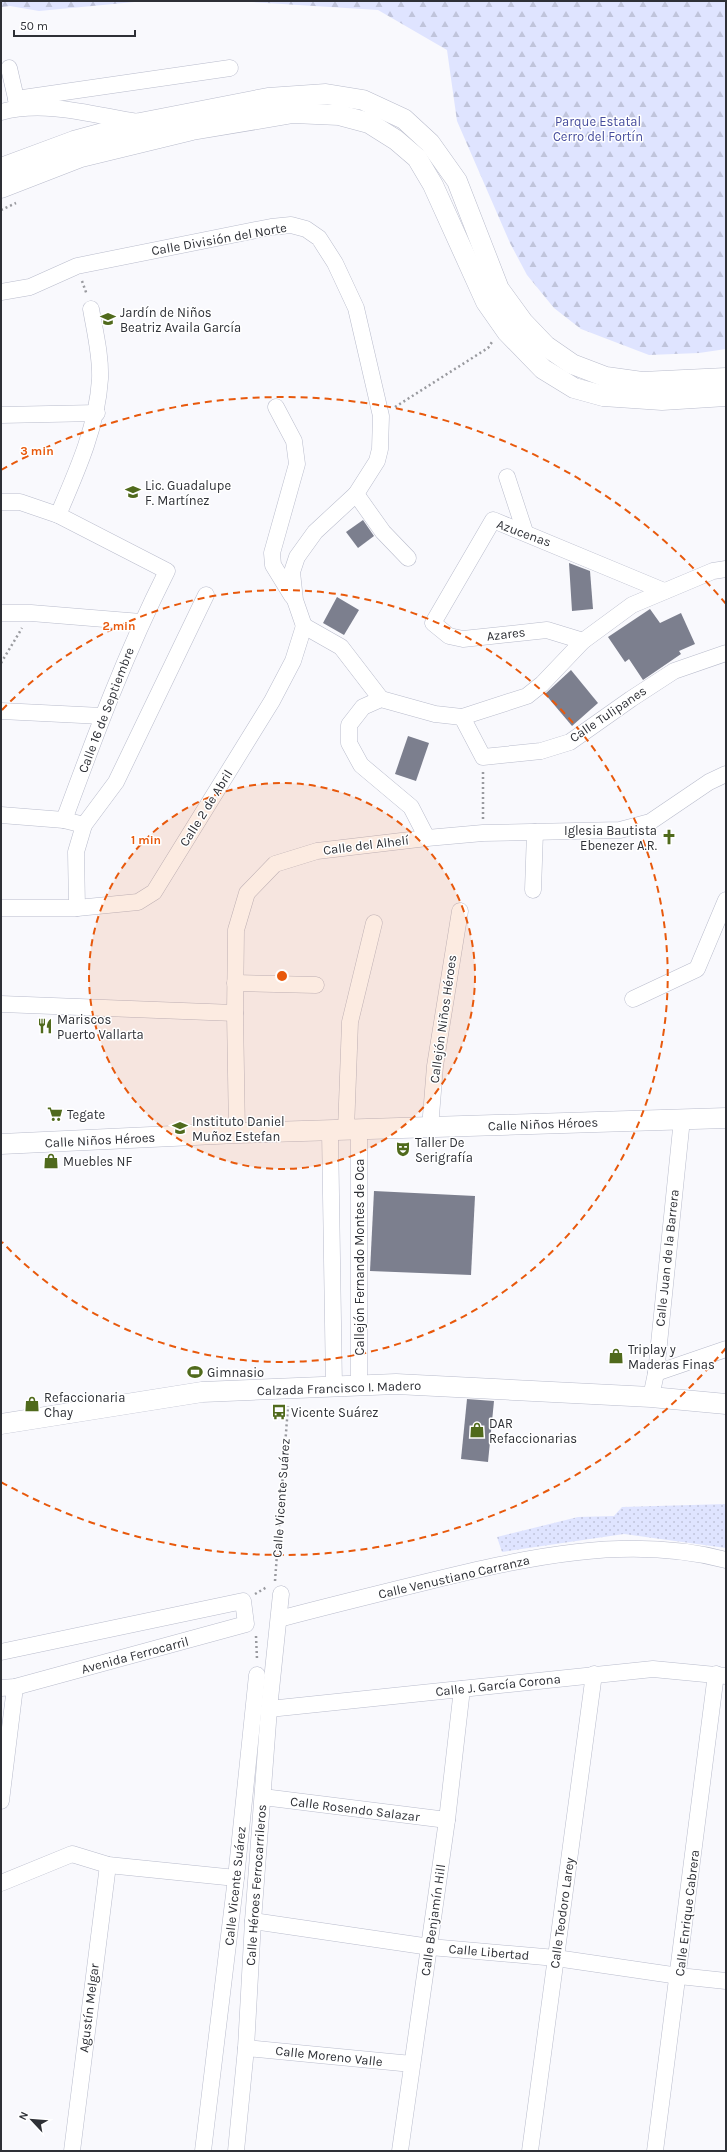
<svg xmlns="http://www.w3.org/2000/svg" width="727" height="2152" font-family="Karla,sans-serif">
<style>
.forest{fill:url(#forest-firs)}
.park{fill:url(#park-dots)}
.building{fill:#7c7f8e}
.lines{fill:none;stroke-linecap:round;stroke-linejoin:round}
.minor-casing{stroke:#b9bccc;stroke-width:17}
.major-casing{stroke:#b9bccc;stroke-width:21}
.path{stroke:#999a9f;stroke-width:2.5;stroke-dasharray:2 3;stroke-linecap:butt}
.minor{stroke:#fff;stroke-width:16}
.major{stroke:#fff;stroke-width:20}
.ring{fill:none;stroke:#e8590c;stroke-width:2;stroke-dasharray:7 5}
.labels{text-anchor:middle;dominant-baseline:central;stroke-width:3;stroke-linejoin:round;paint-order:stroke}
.park-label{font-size:13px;fill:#464d9d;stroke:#fff}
.street-label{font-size:13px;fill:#2e3036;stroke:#fff}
.poi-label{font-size:13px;fill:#2e3036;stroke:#fff;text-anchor:start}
.centre{fill:#e8590c;stroke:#fff;stroke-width:2}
.ring-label{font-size:12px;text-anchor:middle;font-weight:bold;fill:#e8590c;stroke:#fff;stroke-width:3;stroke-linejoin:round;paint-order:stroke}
</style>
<defs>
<pattern id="forest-firs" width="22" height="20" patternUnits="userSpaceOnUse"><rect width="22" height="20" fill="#dfe4ff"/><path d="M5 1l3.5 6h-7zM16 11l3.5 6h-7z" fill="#c0c4db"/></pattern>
<pattern id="park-dots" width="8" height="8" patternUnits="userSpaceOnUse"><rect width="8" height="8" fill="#dfe4ff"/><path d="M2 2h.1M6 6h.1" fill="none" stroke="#c0c4db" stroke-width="1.8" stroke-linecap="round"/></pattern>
</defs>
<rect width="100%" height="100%" fill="#f9f9fd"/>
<!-- forest -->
<g class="forest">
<path d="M1,1H145L39,11L10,6L1,7Z"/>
<path d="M236,1H726V349L699,353L649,355L581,329L554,308L527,275L510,243L457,121L447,50L378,10Z"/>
</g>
<!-- park -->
<path class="park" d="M726,1504V1548L624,1534L502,1552L497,1537L578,1517L614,1516L622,1507Z"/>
<!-- building -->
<g class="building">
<path d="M363,520L374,536L358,548L346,532Z"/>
<path d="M569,563L590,571L593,609L572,611Z"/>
<path d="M337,597L359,610L344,635L323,623Z"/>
<path d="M650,609L660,623L681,613L695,644L679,651L681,654L643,680L629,659L625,662L608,637Z"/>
<path d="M571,670L598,703L572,726L545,694Z"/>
<path d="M408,736L429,743L416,781L395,774Z"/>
<path d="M374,1191L475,1196L471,1275L370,1271Z"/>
<path d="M467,1399L494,1401L488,1462L461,1459Z"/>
</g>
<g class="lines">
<!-- minor casing -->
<g class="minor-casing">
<g id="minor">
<path d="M9,68L18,107"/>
<path d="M16,99L230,68"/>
<path d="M1,112C45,100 93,115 137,122"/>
<path d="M1,292L30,287L77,266L271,227L291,225L306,229L319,238L335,263L356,308L381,416L380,449L377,461L356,494L315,532L297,557L292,572L295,600L304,626"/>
<path d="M276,407L294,441L297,464L272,553L273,565L292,596"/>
<path d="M1,415L97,413"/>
<path d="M507,477L525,532"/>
<path d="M356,494L383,532L408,558"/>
<path d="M1,502H20L58,515L167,571C126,652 95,736 64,820"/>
<path d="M58,515C77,471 97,427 100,379C101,356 95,332 91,309"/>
<path d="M1,613H31L141,622"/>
<path d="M304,626L341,647L381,699"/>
<path d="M583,641L547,630L463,639L449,636L433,623L493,520L664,591"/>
<path d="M1,711L102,716"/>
<path d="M462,717L483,757L541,751L570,742L631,699L674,671L726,653"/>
<path d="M1,815L64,820L84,825L76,852L77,908"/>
<path d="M84,825L116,782L206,595"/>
<path d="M427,838L411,807L361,765L349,743V725L363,707L381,699L435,714L462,717L527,696L542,684L583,641L632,605L713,571L726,569"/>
<path d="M533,890L535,832"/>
<path d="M1,908H77L138,902L154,892L272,701L293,661L304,626"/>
<path d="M235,983L316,985"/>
<path d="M633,999L697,969L726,900"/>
<path d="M1,1004L235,1013"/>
<path d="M430,1128L435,1066L460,911"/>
<path d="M359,1129V1385"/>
<path d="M346,1130L350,1022L374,923"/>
<path d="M330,1131L334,1386"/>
<path d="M237,1133L235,1013L236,930L247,893L275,864L317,851L427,838L483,833L620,830L650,822L709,782L726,774"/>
<path d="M656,1373L726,1349"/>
<path d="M651,1397L656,1373L682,1119"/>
<path d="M279,1619C328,1606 377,1594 426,1582C524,1558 627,1534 726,1560"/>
<path d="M1,1652L243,1601L246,1624L15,1687L1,1688"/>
<path d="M269,1709L653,1669L726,1676"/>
<path d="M263,1797L447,1820"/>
<path d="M1,1801L15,1687"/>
<path d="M1,1883L72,1854L108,1865L236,1878"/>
<path d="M253,1921L430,1947L556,1958L679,1976L726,1981"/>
<path d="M246,2048L412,2064"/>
<path d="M72,2151L108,1865"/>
<path d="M203,2151L236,1878L257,1675"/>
<path d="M236,2151L246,2048L253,1921L269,1709L281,1594"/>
<path d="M400,2151L447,1820L462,1689"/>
<path d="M530,2151L594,1674"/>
<path d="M655,2151L716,1674"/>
</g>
</g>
<!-- major casing -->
<g class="major-casing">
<g id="major">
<path d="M1,168L74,141L140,123L268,98L326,94L363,100L404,119L430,143L457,181L499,289L523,322L546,346L572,364L606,377L642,382L726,378"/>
<path d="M1,188L81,157L192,130L293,113L339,115L369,123L396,140L417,158L433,185L486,302L507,332L543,369L574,388L603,396L662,400L726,396"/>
<path d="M1,1144L237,1133L726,1118"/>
<path d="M1,1424L202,1392L396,1384L651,1397L726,1404"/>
</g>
</g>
<!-- path -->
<g class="path">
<path d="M1,210L16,203"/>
<path d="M82,281L87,295"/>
<path d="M395,407L488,348L492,342"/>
<path d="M1,663L22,628"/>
<path d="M483,772V819"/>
<path d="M275,1581L288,1406"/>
<path d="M255,1594L267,1587"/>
<path d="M256,1636L257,1659"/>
</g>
<!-- minor -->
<use href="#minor" class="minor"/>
<!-- major -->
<use href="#major" class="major"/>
</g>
<!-- distance rings -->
<circle cx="282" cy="976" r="193" fill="#e8590c" fill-opacity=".12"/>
<g class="ring">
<circle cx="282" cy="976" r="193"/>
<path d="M2 710A386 386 0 1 1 2 1242"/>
<path d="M726 1348A579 579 0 0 1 1 1482M1 470A579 579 0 0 1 726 604"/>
</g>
<!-- icons -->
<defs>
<g id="school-bare" transform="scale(1.2)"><path d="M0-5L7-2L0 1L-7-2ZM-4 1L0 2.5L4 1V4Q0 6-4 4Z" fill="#506a1c" stroke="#fff" stroke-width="2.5" paint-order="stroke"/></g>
<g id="church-bare" transform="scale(1.2)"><path d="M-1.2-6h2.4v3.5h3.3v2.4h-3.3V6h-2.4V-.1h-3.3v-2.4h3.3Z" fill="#506a1c" stroke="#fff" stroke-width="2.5" paint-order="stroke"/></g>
<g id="restaurant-bare" transform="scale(1.2)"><path d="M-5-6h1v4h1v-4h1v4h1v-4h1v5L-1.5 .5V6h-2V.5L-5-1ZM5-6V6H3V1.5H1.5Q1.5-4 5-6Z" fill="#506a1c" stroke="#fff" stroke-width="2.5" paint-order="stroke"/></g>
<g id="supermarket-bare" transform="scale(1.2)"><path d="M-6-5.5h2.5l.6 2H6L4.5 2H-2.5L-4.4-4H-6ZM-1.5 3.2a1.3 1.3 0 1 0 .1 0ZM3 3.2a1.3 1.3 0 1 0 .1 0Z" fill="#506a1c" stroke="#fff" stroke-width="2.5" paint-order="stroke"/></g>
<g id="university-bare" transform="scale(1.2)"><path d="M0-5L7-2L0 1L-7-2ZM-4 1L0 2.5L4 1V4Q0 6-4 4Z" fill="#506a1c" stroke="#fff" stroke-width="2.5" paint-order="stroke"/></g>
<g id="theatre-bare" transform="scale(1.2)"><path d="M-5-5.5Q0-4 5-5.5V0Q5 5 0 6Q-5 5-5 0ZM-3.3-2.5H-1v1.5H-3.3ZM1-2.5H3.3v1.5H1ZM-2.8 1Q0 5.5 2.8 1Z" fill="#506a1c" stroke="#fff" stroke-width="2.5" paint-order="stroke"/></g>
<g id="shop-bare" transform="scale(1.2)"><path d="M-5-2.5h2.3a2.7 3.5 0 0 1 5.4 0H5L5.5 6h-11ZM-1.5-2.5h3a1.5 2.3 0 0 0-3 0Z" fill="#506a1c" stroke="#fff" stroke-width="2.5" paint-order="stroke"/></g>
<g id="stadium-bare" transform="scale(1.2)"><path d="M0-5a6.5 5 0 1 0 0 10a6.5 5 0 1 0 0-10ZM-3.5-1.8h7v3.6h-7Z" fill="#506a1c" stroke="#fff" stroke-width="2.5" paint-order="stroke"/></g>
<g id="bus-bare" transform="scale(1.2)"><path d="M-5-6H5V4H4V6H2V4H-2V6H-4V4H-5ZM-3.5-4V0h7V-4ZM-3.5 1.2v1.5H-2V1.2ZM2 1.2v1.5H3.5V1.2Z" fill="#506a1c" stroke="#fff" stroke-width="2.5" paint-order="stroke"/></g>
</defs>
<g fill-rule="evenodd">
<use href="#school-bare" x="108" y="319"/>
<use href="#school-bare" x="133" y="492"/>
<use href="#church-bare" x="669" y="837"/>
<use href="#restaurant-bare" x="45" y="1026"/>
<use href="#supermarket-bare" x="55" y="1114"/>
<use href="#university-bare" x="180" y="1128"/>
<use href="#theatre-bare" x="403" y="1149"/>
<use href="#shop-bare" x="51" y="1161"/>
<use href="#shop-bare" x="616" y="1356"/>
<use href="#stadium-bare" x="195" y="1372"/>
<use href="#shop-bare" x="32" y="1404"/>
<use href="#bus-bare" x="279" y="1412"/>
<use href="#shop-bare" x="477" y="1430"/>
</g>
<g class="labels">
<!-- park labels -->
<g class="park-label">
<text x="598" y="121">Parque Estatal<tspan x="598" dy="15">Cerro del Fortín</tspan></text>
</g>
<!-- street labels -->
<g class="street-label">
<text transform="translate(219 239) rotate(-10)">Calle División del Norte</text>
<text transform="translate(524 533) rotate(20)">Azucenas</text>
<text transform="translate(506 634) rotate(-7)">Azares</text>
<text transform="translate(106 710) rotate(-69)">Calle 16 de Septiembre</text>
<text transform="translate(608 714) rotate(-34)">Calle Tulipanes</text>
<text transform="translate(206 808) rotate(-58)">Calle 2 de Abril</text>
<text transform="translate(366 845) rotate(-7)">Calle del Alhelí</text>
<text transform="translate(443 1019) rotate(-82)">Callejón Niños Héroes</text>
<text transform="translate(543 1124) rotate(-2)">Calle Niños Héroes</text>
<text transform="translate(100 1140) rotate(-3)">Calle Niños Héroes</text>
<text transform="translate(359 1257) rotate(-90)">Callejón Fernando Montes de Oca</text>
<text transform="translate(667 1258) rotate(-84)">Calle Juan de la Barrera</text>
<text transform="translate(339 1388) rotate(-2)">Calzada Francisco I. Madero</text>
<text transform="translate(281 1498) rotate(-86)">Calle Vicente Suárez</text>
<text transform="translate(454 1577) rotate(-13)">Calle Venustiano Carranza</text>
<text transform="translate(135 1655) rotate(-15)">Avenida Ferrocarril</text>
<text transform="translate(498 1685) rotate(-6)">Calle J. García Corona</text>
<text transform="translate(355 1809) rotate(7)">Calle Rosendo Salazar</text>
<text transform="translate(256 1885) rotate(-86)">Calle Héroes Ferrocarrileros</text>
<text transform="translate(235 1886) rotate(-84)">Calle Vicente Suárez</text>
<text transform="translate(562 1913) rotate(-82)">Calle Teodoro Larey</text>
<text transform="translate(687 1913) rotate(-83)">Calle Enrique Cabrera</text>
<text transform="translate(433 1920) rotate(-82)">Calle Benjamín Hill</text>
<text transform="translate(489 1952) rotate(5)">Calle Libertad</text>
<text transform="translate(89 2008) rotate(-83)">Agustín Melgar</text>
<text transform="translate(329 2056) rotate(6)">Calle Moreno Valle</text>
</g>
<!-- poi labels -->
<g class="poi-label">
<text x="120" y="312">Jardín de Niños<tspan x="120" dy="15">Beatriz Availa García</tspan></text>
<text x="145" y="485">Lic. Guadalupe<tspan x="145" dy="15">F. Martínez</tspan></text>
<text x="657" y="830" text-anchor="end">Iglesia Bautista<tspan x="657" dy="15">Ebenezer A.R.</tspan></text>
<text x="57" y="1019">Mariscos<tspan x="57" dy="15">Puerto Vallarta</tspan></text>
<text x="67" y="1114">Tegate</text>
<text x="192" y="1121">Instituto Daniel<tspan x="192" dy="15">Muñoz Estefan</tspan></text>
<text x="415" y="1142">Taller De<tspan x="415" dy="15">Serigrafía</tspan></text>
<text x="63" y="1161">Muebles NF</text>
<text x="628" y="1349">Triplay y<tspan x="628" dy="15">Maderas Finas</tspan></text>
<text x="207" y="1372">Gimnasio</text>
<text x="44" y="1397">Refaccionaria<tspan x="44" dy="15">Chay</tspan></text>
<text x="291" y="1412">Vicente Suárez</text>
<text x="489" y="1423">DAR<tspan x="489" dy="15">Refaccionarias</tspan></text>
</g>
</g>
<circle cx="282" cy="976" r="6" class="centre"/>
<g class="ring-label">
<text x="37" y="455">3 min</text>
<text x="119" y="630">2 min</text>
<text x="146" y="844">1 min</text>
</g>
<!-- border -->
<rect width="727" height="2152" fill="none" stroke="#2e3036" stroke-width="4"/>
<!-- north arrow -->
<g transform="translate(32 2120) rotate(296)" stroke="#ffffff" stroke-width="3" paint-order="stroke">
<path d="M0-3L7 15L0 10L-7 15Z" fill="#2e3036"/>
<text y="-6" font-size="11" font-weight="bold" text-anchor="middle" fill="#2e3036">N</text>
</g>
<!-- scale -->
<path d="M14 30v6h121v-6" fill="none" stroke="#2e3036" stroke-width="2"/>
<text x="20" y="30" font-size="12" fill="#2e3036" stroke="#ffffff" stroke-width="3" paint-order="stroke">50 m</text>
</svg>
